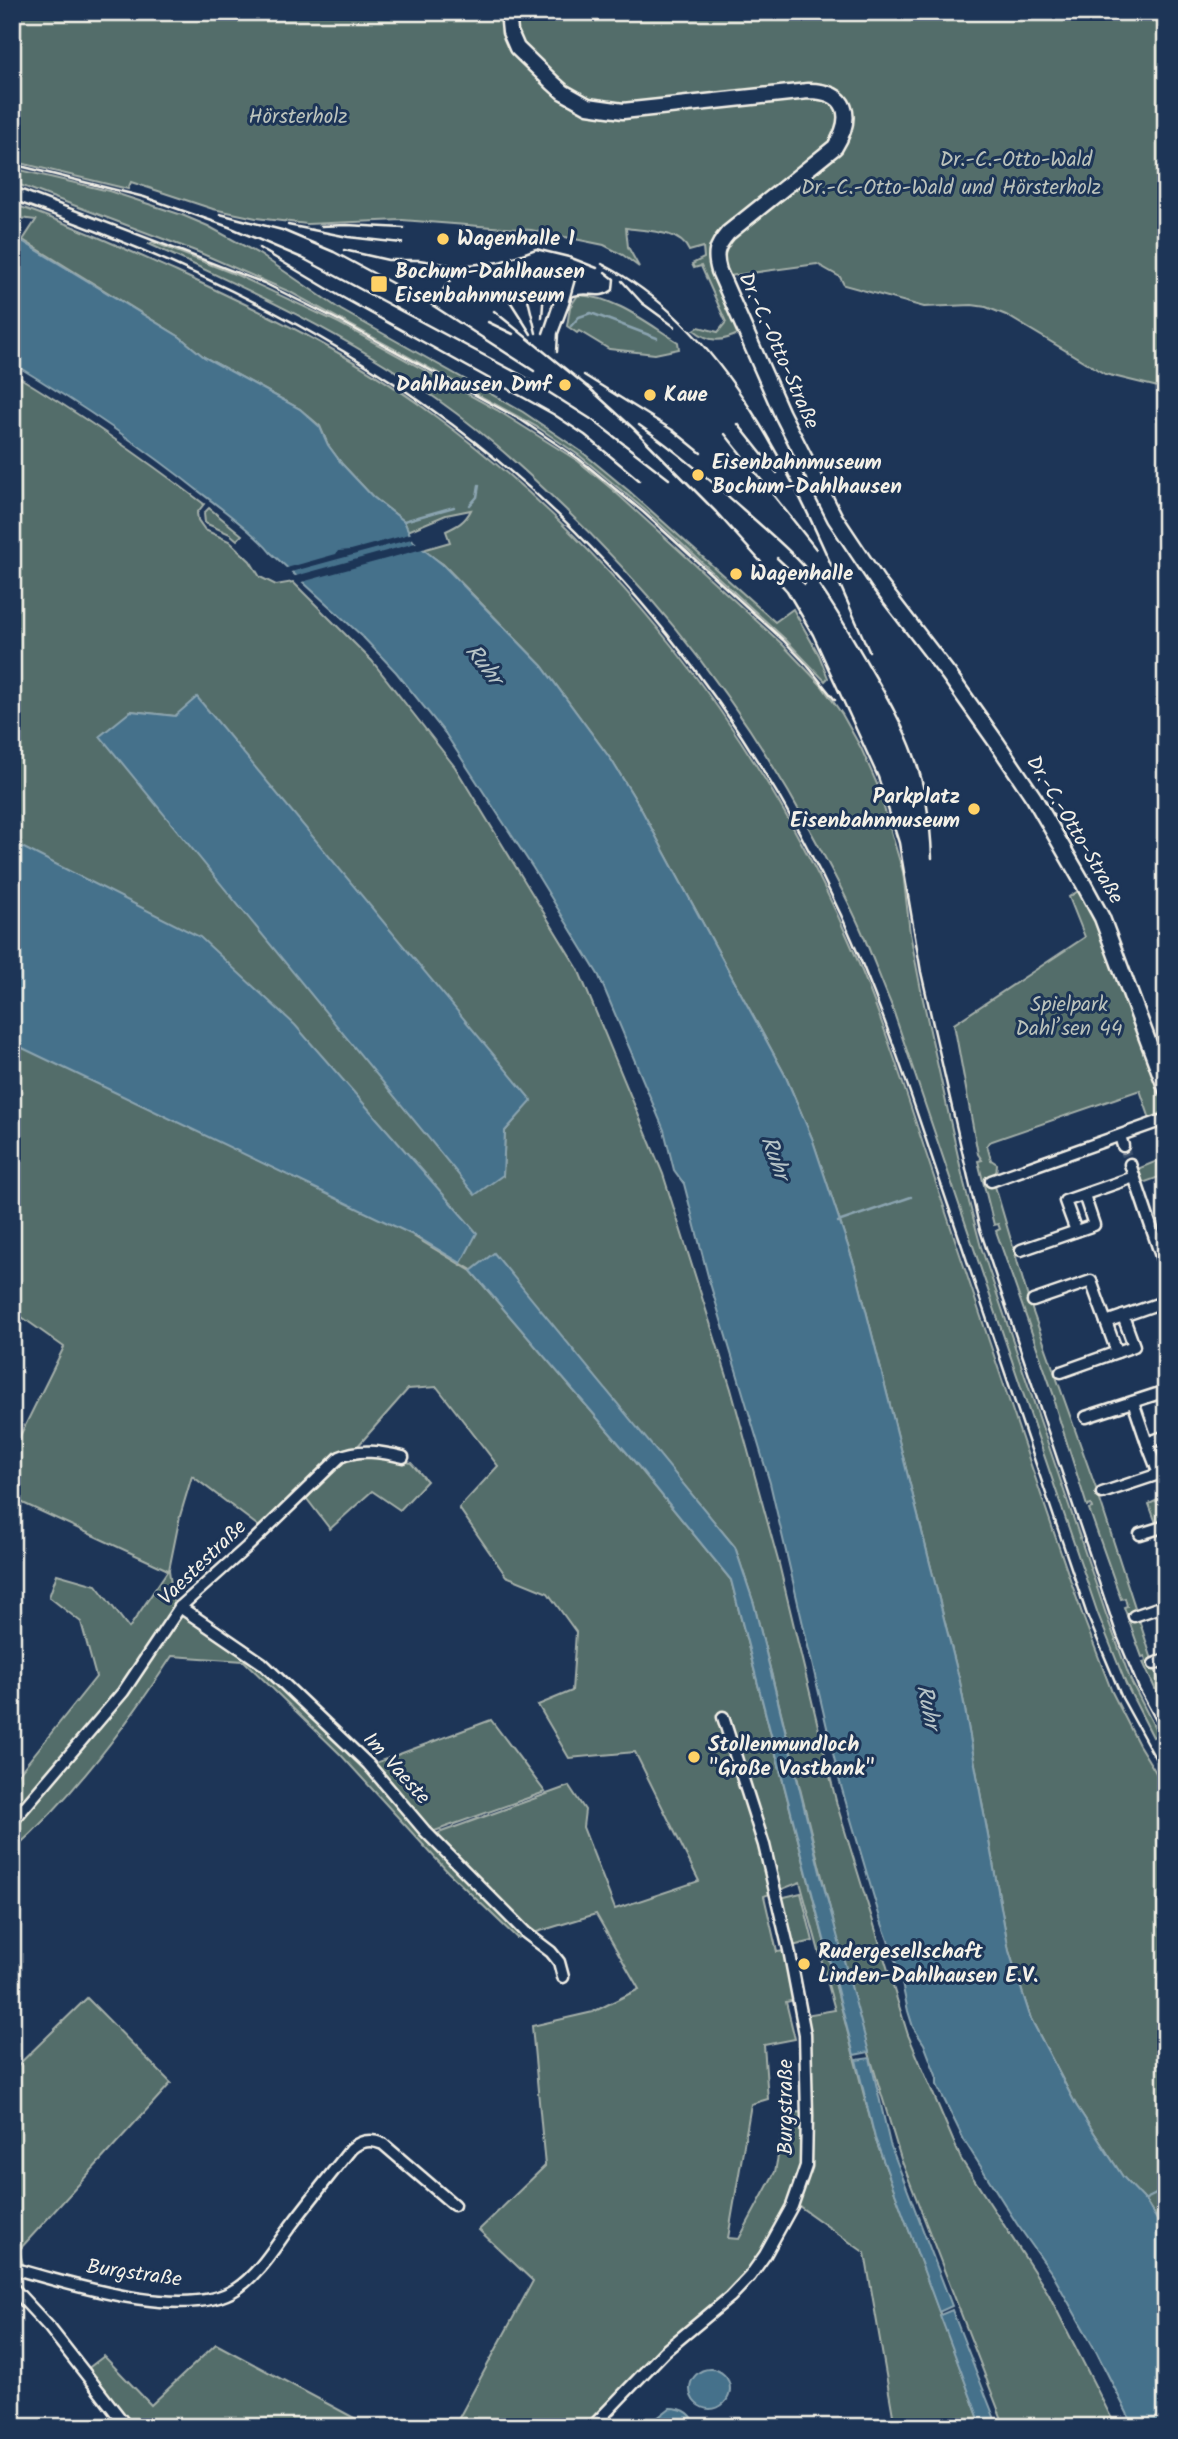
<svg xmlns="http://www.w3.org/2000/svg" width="1178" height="2439" font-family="Kalam,sans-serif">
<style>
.green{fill:#536d6a;stroke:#a4afa9;stroke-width:2;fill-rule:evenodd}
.water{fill:#45718b;stroke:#8ba4b0;stroke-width:2}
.pier{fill:#1d3557}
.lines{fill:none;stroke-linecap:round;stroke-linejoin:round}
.stream{stroke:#8ba4b0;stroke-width:2.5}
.street-tunnel{stroke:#3d516d;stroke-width:10;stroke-dasharray:10 5;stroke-linecap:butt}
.street-casing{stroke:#f4f1e8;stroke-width:15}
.secondary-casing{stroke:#f4f1e8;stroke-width:19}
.street{stroke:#1d3557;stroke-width:10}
.secondary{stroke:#1d3557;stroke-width:14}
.rail{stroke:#f4f1e8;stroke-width:2.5}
.poi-dot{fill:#ffd166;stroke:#1d3557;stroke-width:2.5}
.labels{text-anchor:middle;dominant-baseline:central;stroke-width:6;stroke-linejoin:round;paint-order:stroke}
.park-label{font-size:21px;fill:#bcc3bc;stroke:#1d3557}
.poi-label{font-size:21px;font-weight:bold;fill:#f4f1e8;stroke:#1d3557;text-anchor:start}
.street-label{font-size:21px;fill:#f4f1e8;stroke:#1d3557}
.water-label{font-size:23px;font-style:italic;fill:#b7c4c7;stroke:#1d3557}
</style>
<rect width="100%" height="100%" fill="#1d3557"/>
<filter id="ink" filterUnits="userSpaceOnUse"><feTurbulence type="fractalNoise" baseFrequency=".0143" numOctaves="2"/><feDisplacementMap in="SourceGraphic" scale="14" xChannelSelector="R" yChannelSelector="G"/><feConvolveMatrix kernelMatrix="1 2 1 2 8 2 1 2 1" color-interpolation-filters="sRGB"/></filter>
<g filter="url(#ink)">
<!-- green -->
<g class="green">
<path d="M12,12H503L506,42L525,51L516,35L512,12H1166V389L1105,374L1006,315L986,307L972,305L924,307L844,285L840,277L817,264L714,278L740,333C722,342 710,343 694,330L699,327L718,332L726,322L701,266L694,268L692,264L704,258L703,247L689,251C681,230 645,231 626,228L628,247L639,267L623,255L604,245L531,230L402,220L307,224L256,218L213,209L131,182L128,189L12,161Z"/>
<path d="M12,168L109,191L182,215L208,226L259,254L341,310L523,412L582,452L629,491L775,622L793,609L819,655L828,678L825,681L785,639L645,510L580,456L539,428L290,292L198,252L12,182Z"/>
<path d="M12,204C69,223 123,248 177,272C264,312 353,355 431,413C613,546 756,731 847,936C884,1018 910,1107 939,1192C987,1334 1034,1477 1084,1619L1112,1692L1139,1745L1166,1789V2224L1160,2223L1145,2200L1123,2177L1076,2105L1031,2019L1009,1951L960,1682L855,1267L812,1138L785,1075L640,807L612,761L542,666L443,564L422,550L450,542L446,531C457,526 465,522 471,510L446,515L408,531L404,521L373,497L342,464L328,445L320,426L300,409L204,357L180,337L23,240L36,220L12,217Z"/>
<path d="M153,242L237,275L339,323L497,410L578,461L613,490L781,643L822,686L842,714L861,748L877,784L903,872L910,933L922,995L964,1183L981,1247L1107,1617L1131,1681L1158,1734L1153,1737L1126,1684L1098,1614L891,1004C881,980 872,956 862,932C847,897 828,863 810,830C744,708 660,599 560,504C522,467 482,431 438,400C349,336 248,289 149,244Z"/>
<path d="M578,295C616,297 647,323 678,342L679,349L655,354L609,349L579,331L577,333L567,326L570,307Z"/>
<path d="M12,373C79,413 142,457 204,504L197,513L198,520L205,530L229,541L250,561L260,577L276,585L293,582L372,661L455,767L578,969L663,1174L731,1389L779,1564L837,1805L908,2035L961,2159L1048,2293L1116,2427H1005L901,2159L852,1997L754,1604L735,1547L648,1442L475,1272L417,1237L413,1236L471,1271L634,1461L731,1580L875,2138L982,2427H895L865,2253L796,2204L758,2264L716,2306L663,2345L588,2427H454L533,2281L479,2230L545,2166L532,2026L593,2012L639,1989L596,1914L517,1938L448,1872L341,1755L244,1661L172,1656C127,1725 74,1796 12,1851V1782L96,1677L81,1622L49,1597L57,1574L96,1585L129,1628L168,1570L12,1498V1452L64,1347L12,1310ZM131,711L175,716L531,1101L505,1131L503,1175ZM437,1387L498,1466L459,1508L506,1576L548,1593L576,1632L572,1691L538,1705L569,1758L635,1752L699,1881L615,1909L583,1827L585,1810L569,1786L433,1835L261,1663L174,1607L169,1570L180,1516L192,1476L261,1528L300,1490L330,1529L372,1491L400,1510L427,1481L411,1463L381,1455L350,1460V1455L408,1389ZM800,1882L835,2010L805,2015L804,2112L786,2113L775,2172L739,2239L728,2238L751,2104L768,2099L764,2045L795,2039L786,2002L795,2000L784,1951L777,1952L764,1896Z"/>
<path d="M209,508L242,535L237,540L230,534L205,523L204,513Z"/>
<path d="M1080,890L1101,932L1166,1107V1114L1150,1119L1140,1090L989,1142L987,1145L991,1160L997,1164L995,1186L1029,1301L1098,1494L1160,1684H1166V1705L1162,1704L1143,1662L1146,1661L1145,1656L1142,1657L1124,1607L1127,1606L1125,1598L1121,1599L1089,1509L1092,1508L1091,1505L1087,1506L1054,1402L1055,1399L996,1231L1000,1229L998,1224L994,1225L978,1161L982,1160L978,1154L954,1024L1085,937L1069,897Z"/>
<path d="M1157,1161L1162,1176L1140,1184L1135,1170Z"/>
<path d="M1166,1496V1520L1156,1523L1149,1504Z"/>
<path d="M491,1720L545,1792L429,1833L370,1765Z"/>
<path d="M801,1893L813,1941L792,1946L780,1898Z"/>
<path d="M87,1998L171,2083L19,2250L24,2268L12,2264V2071Z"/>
<path d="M216,2344L371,2427H131L86,2370L104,2356L151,2405Z"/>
</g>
<!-- water -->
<g class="water">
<path d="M12,235L180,337L204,357L300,409L320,427L328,445L342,464L373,497L404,521L413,541L442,564L542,666L612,761L640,807L785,1075L812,1138L855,1267L960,1682L1009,1951L1031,2019L1076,2105L1123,2177L1145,2200L1159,2223L1166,2224V2427H1134L1097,2353L1053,2275L1017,2224L964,2140L937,2085V2078L924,2044L913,2027L908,2011L900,1974L880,1918L839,1779L770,1483L709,1280L684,1184L674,1170L664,1130L599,976L533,868L445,733L396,672L362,636L270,552C256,534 221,508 201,493C141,445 78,403 12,363Z"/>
<path d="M197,697L532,1101L505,1131L503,1175L475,1195L100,736L131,711L175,716Z"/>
<path d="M12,842L200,937L295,1025L477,1233L461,1263L417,1237L12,1043Z"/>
<path d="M494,1253L735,1547L754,1604L821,1876L869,2052L854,2055L731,1580L634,1461L471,1271Z"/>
<path d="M870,2058L890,2144L952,2306L939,2312L875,2138L856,2060Z"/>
<path d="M952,2310L998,2427H982L940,2315Z"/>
<circle cx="710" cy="2389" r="20"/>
<path d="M670,2408C684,2408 693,2413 696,2427H654L657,2418Z"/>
</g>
<!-- pier -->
<g class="pier">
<path d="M413,533L415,538L287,573L283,569L336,554L338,551L351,550Z"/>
<path d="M419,542L426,548L298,583L292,577Z"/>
</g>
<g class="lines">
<!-- stream -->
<g class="stream">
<path d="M571,326L579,317L591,313L657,338"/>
<path d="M470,505L477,497L479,485"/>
<path d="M404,521L454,507"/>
<path d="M838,1222L911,1197"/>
<path d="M1144,2200L1166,2189"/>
</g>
<!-- street-tunnel -->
<path class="street-tunnel" d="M1123,1146L1130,1164"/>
<!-- street casing -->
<g class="street-casing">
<g id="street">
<path d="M1120,1136L1123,1146"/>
<path d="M1130,1164L1166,1271"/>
<path d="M991,1181L1166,1119"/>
<path d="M1076,1231L1065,1201L1134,1177"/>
<path d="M1021,1250L1094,1225L1084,1195"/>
<path d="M1033,1301L1091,1281L1117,1352"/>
<path d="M1106,1322L1166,1301"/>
<path d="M1061,1372L1134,1346L1123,1316"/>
<path d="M1133,1402L1147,1443"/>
<path d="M1086,1417L1166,1391"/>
<path d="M1102,1493L1159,1474L1147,1443L1166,1436"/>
<path d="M1140,1534L1166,1526"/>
<path d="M180,1607L262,1663L368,1764L425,1831L526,1933L551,1952L559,1962L563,1977"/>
<path d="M1134,1616L1166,1605"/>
<path d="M1154,1664L1166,1659"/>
<path d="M12,1822L123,1692L180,1607L247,1547L340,1457C359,1448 382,1452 403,1457"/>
<path d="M12,2268C66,2283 186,2322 236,2289C260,2273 275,2246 292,2224C311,2199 331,2174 351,2149C361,2140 371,2139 383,2144L454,2205"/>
<path d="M12,2287L49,2327L127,2427"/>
<path d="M592,2427L665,2351L730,2297L750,2276L765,2255L792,2206L806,2166L807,2116L805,2034L789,1950L764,1845L723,1717"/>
</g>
</g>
<!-- secondary casing -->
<g class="secondary-casing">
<path id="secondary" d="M508,12L510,32L517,48L553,83L563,92L588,106L623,111L808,91C848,91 854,116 835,147L728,233C716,247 714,254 719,271L782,414L835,518L879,584L949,675L997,743L1034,798L1083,883L1102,918L1166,1089"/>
</g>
<!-- street -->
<use href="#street" class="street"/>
<!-- secondary -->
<use href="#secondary" class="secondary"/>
<!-- rail -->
<g class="rail">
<path d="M12,164L144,197L229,227L302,258L523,376L594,421L669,479"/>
<path d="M12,186L264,283L340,321L521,420L579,459L643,512L783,640L807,665L835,700"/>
<path d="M12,200C158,251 305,318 431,409C609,536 749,717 841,915C884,1009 915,1108 948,1205C994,1342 1040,1479 1087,1615L1122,1698L1166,1778"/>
<path d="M220,214L282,230L334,252L429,303L534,371"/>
<path d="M288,225L348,237L402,243"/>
<path d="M321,226L347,225L404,228"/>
<path d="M485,234L547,244"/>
<path d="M259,248L338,295L553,414L585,435L639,480"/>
<path d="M344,250L388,260H419L457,266L500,262L536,249L569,257L597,268"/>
<path d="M602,264C742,335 809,516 869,651"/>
<path d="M622,281L642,303L675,327"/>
<path d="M526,291L536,333"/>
<path d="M508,298L531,334"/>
<path d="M436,299L452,278L471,266"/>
<path d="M569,301L576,276"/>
<path d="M494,311L594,392"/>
<path d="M542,318L544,290"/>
<path d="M488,322L513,334"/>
<path d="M543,333L557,292"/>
<path d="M557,352L558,334L572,297C586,290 600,301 613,290L614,279L605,272"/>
<path d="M584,375L674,431L701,453"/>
<path d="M587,386L633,428L716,512L787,591L813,635L878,777L899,843L921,972L980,1230L1117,1636L1139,1689L1166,1739"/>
<path d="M738,424L777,473"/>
<path d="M639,425C677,451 711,481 746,512C768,532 792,551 811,574C833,602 850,634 868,664C909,734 929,774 932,858"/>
<path d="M725,434L816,549"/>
<path d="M777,558L805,584"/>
</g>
</g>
</g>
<!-- markers -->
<g class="poi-dot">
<circle cx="443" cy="239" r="7"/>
<rect x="370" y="275" width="18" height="18" rx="3.5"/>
<circle cx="565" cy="385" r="7"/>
<circle cx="650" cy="395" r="7"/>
<circle cx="698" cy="475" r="7"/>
<circle cx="736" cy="574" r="7"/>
<circle cx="974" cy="809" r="7"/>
<circle cx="694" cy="1757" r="7"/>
<circle cx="804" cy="1964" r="7"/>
</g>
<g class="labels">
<!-- park labels -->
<g class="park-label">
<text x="298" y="117">Hörsterholz</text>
<text x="1016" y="160">Dr.-C.-Otto-Wald</text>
<text x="951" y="188">Dr.-C.-Otto-Wald und Hörsterholz</text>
<text x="1069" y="1005">Spielpark<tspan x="1069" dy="24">Dahl’sen 44</tspan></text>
</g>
<!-- poi labels -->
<g class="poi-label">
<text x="457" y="239">Wagenhalle 1</text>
<text x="395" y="272">Bochum-Dahlhausen<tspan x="395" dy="24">Eisenbahnmuseum</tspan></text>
<text x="551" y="385" text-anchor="end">Dahlhausen Dmf</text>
<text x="664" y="395">Kaue</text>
<text x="712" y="463">Eisenbahnmuseum<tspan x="712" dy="24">Bochum-Dahlhausen</tspan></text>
<text x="750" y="574">Wagenhalle</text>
<text x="960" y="797" text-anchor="end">Parkplatz<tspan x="960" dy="24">Eisenbahnmuseum</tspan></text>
<text x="708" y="1745">Stollenmundloch<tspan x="708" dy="24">"Große Vastbank"</tspan></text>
<text x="818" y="1952">Rudergesellschaft<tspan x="818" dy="24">Linden-Dahlhausen E.V.</tspan></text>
</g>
<!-- street labels -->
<g class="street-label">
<text transform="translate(778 351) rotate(66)">Dr.-C.-Otto-Straße</text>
<text transform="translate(1074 830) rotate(59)">Dr.-C.-Otto-Straße</text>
<text transform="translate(203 1563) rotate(-44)">Vaestestraße</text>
<text transform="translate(396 1769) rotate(48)">Im Vaeste</text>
<text transform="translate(786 2107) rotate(-90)">Burgstraße</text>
<text transform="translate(134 2274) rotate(8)">Burgstraße</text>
</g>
<!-- water labels -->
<g class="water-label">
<text transform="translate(483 665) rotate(52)">Ruhr</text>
<text transform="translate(774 1158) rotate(70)">Ruhr</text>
<text transform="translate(927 1707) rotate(79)">Ruhr</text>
</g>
</g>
<!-- margin -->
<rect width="1178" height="2439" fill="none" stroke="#1d3557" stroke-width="42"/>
<rect x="21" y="21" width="1136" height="2397" fill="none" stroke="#f4f1e8" stroke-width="2.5" filter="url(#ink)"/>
</svg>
